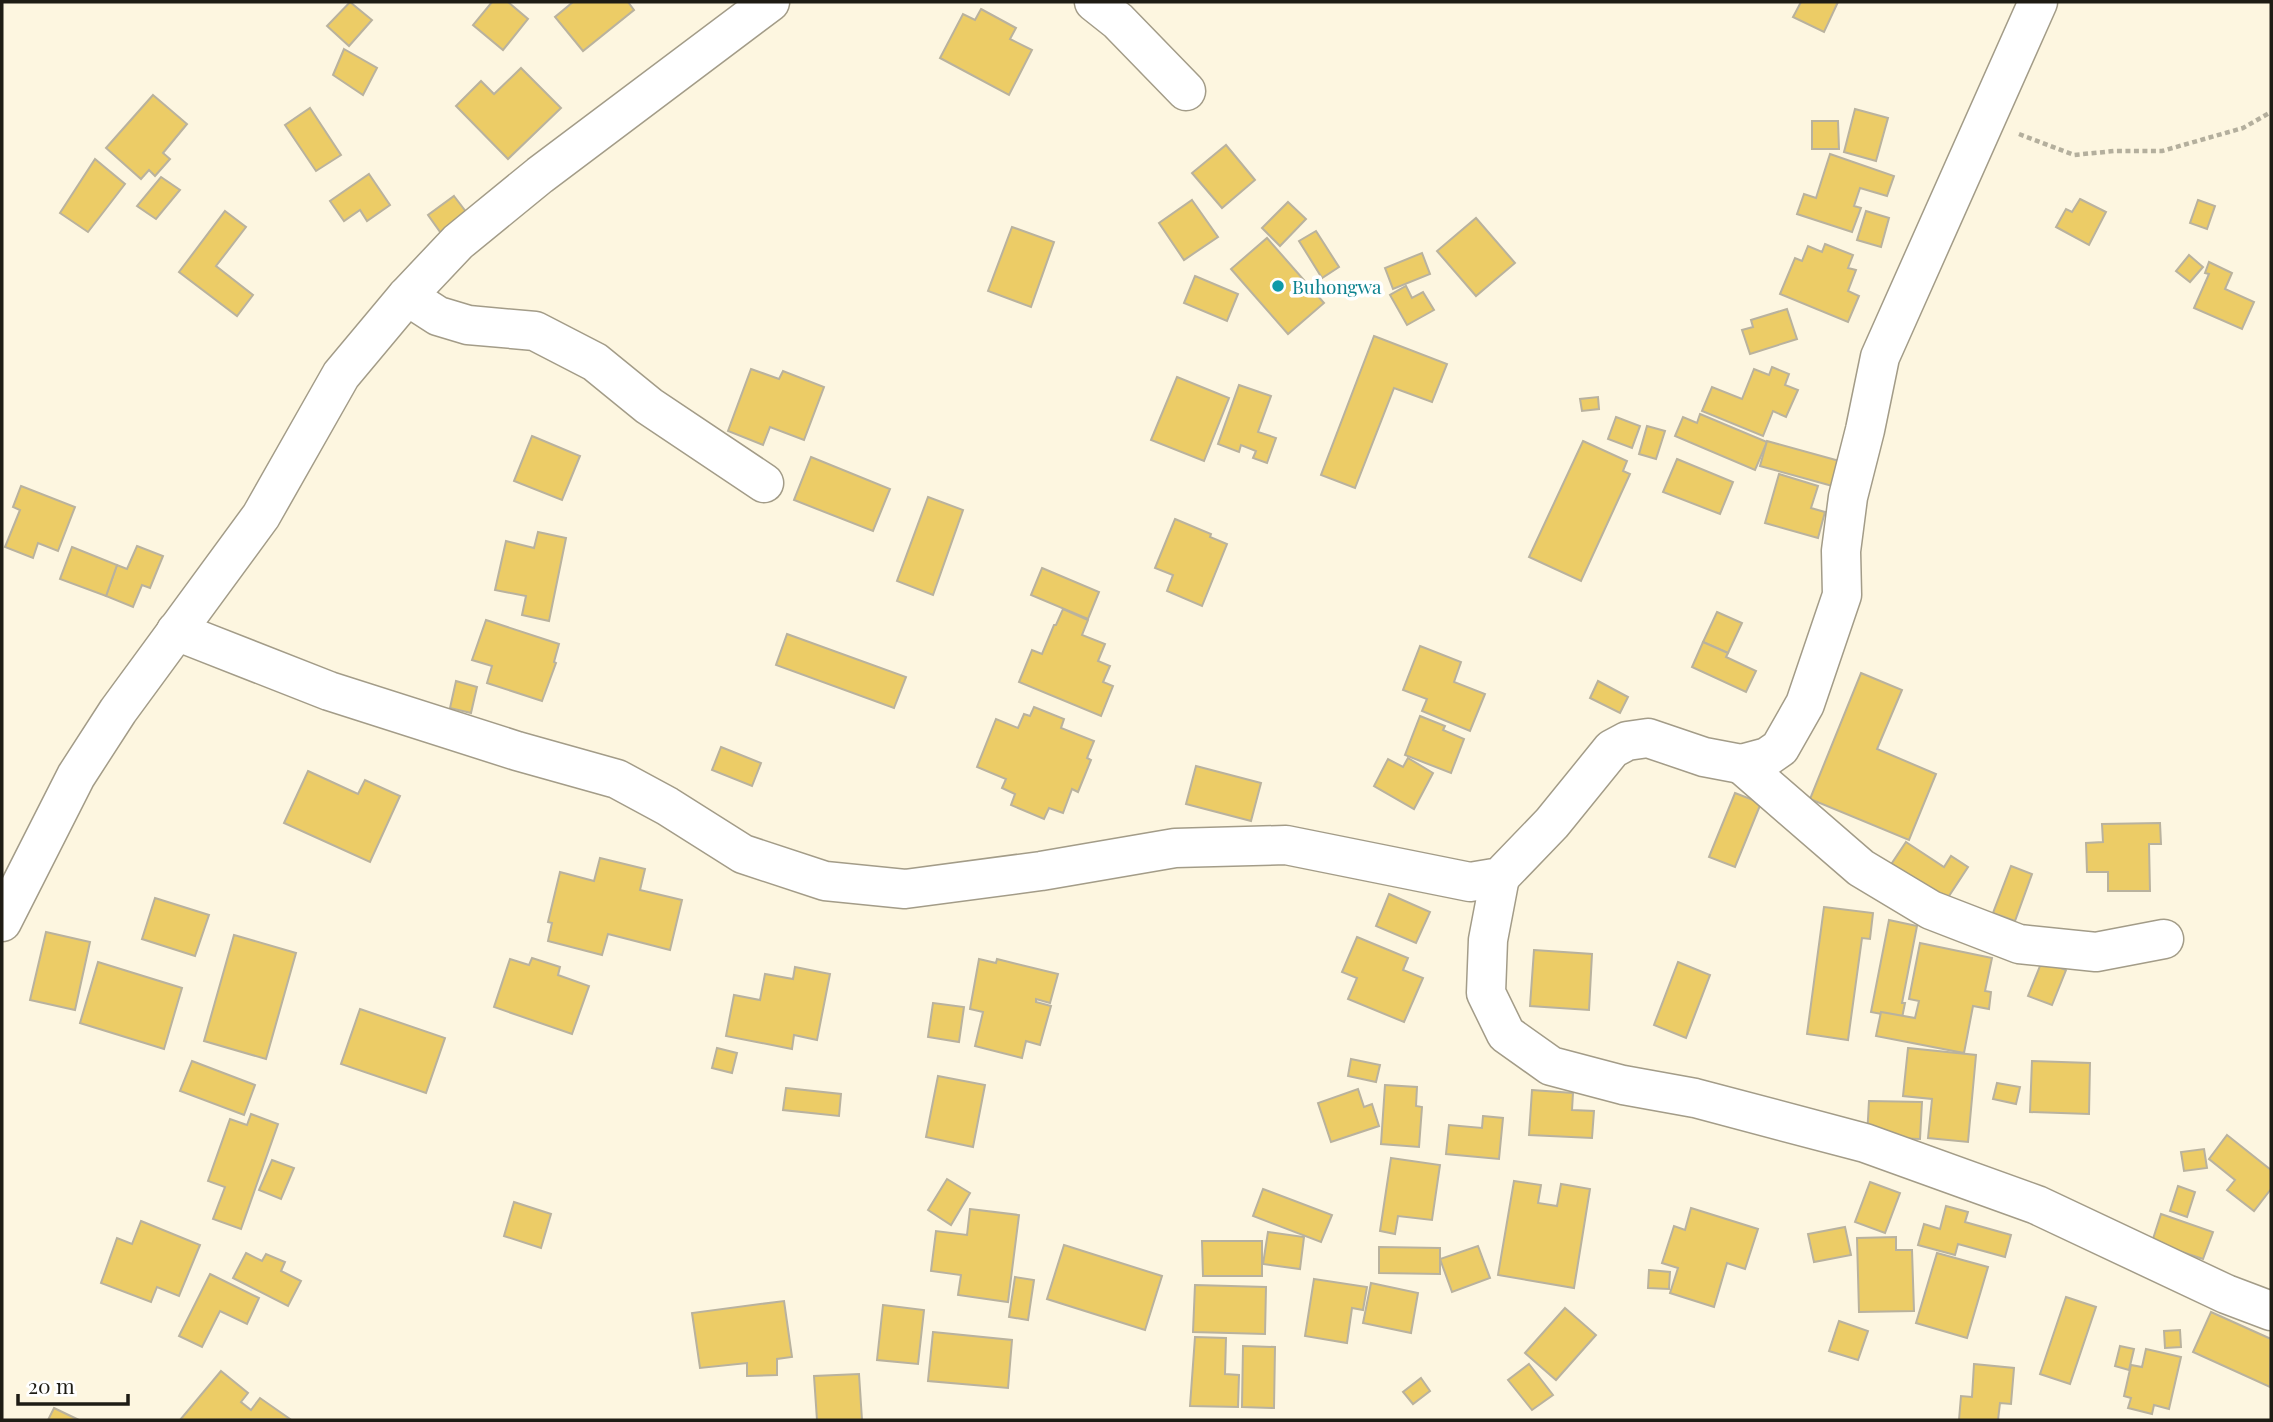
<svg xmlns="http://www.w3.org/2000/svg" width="2273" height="1422" font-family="'Playfair Display',serif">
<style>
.building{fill:#eccc66;stroke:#b9b29e;stroke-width:2}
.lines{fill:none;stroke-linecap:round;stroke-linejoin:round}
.minor-casing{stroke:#a39c88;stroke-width:41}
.path{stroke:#b4af9d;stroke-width:4.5;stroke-dasharray:5 3.5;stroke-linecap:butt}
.minor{stroke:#fff;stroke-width:38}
.culture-dot{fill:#0f9aa8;stroke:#fff;stroke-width:2.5}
.labels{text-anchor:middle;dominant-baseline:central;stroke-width:7;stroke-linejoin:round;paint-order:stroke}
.culture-label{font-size:19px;fill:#0d838f;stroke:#fff;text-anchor:start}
</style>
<rect width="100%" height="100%" fill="#fdf6e0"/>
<!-- building -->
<g class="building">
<path d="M350,2L372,20L349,46L327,26Z"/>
<path d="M492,2H508L528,19L503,50L473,25Z"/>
<path d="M573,2H628L634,10L583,51L555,17Z"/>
<path d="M1801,2H1838L1824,32L1793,17Z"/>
<path d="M981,9L1016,28L1010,39L1032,50L1009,95L940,58L963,14L975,20Z"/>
<path d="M344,49L377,68L363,95L333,75Z"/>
<path d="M521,68L561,108L508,159L456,106L481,81L494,94Z"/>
<path d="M153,95L187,124L163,153L170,159L155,176L149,170L141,179L106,148Z"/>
<path d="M310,108L341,155L316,171L285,125Z"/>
<path d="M1855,109L1888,118L1876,161L1844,152Z"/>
<path d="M1812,121H1838L1839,149H1812Z"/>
<path d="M1226,145L1255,180L1222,208L1192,173Z"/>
<path d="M1830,154L1894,176L1887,196L1860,188L1854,206L1861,208L1852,232L1797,214L1804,194L1816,198Z"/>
<path d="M95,159L125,184L88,232L60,213Z"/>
<path d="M369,174L390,205L367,221L360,210L344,221L330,201Z"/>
<path d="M161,177L180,190L156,219L137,206Z"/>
<path d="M454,196L470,217L443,236L428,215Z"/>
<path d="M2080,199L2106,212L2089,245L2056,227L2066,209L2072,212Z"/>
<path d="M1192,200L1218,237L1184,260L1159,223Z"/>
<path d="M2198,200L2215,206L2207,229L2190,223Z"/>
<path d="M1288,202L1306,219L1280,246L1262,228Z"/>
<path d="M225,211L246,227L216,266L253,295L237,316L179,272Z"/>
<path d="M1866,211L1889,218L1881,247L1857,240Z"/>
<path d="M1476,218L1515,263L1476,296L1437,251Z"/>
<path d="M1012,227L1054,242L1031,307L988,291Z"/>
<path d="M1316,231L1339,267L1322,278L1299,241Z"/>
<path d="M1267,238L1324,303L1288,334L1231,269Z"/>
<path d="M1825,244L1853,255L1848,268L1856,270L1848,291L1859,296L1848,322L1780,294L1795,258L1802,261L1808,246L1822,252Z"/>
<path d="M1422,253L1430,274L1393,289L1385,268Z"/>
<path d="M2189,255L2203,267L2190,282L2176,271Z"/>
<path d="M2209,262L2232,273L2225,289L2254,302L2242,329L2194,308L2209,274L2205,273Z"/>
<path d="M1195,276L1238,294L1227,321L1184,303Z"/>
<path d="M1406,286L1412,298L1423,292L1434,310L1407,325L1390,295Z"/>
<path d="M1787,309L1797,339L1750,354L1742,330L1753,327L1751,320Z"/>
<path d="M1374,336L1447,364L1432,402L1394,388L1355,488L1321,475Z"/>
<path d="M1772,367L1789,374L1785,385L1798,390L1786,417L1773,411L1763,436L1702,411L1712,387L1742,399L1754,369L1769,375Z"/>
<path d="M751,369L779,379L783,371L824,387L804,440L770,427L763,445L728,431Z"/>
<path d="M1177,377L1229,398L1204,461L1151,440Z"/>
<path d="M1239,385L1271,396L1258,432L1276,438L1267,463L1253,458L1256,451L1241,445L1239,452L1218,444Z"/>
<path d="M1598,397L1599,409L1582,411L1580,399Z"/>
<path d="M1700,414L1767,442L1755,470L1675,436L1683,417L1697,423Z"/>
<path d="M1616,417L1640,426L1632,448L1608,439Z"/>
<path d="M1647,426L1665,431L1656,459L1639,454Z"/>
<path d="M532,436L580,456L562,500L514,481Z"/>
<path d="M1583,441L1627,461L1623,471L1630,474L1581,581L1529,557Z"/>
<path d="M1767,441L1843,462L1836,487L1760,466Z"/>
<path d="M811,457L890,489L873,531L794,500Z"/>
<path d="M1677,459L1733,482L1720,514L1663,492Z"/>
<path d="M1779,474L1818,486L1811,508L1825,512L1818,538L1765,523Z"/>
<path d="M21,486L75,507L58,551L38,543L33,558L5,547L20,510L13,507Z"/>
<path d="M928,497L963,510L933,595L897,581Z"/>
<path d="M1175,519L1211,534L1210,537L1227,544L1202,606L1167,591L1173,575L1155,568Z"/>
<path d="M538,532L566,538L549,621L522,615L526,596L495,590L506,541L534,548Z"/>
<path d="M137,546L163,556L150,588L142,585L133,607L106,596L117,565L127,569Z"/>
<path d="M72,547L117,565L106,596L60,579Z"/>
<path d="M1042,568L1099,592L1088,619L1031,595Z"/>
<path d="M1063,609L1088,620L1082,635L1105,644L1098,661L1110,666L1103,682L1113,686L1101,716L1019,682L1032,650L1042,654L1054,625H1056Z"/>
<path d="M1717,612L1742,623L1728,653L1703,642Z"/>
<path d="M486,620L559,644L554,662L556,663L542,701L487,683L492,666L472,660Z"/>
<path d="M787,634L906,677L894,708L776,665Z"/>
<path d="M1703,642L1728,653L1726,657L1756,671L1746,692L1692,667Z"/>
<path d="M1420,646L1461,662L1454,682L1485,694L1470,731L1422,711L1427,699L1403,690Z"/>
<path d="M1861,673L1902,690L1877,749L1936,774L1909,840L1810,799Z"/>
<path d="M456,681L477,687L471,713L450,708Z"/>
<path d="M1598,681L1628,697L1620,713L1590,698Z"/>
<path d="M1034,707L1064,719L1061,728L1094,741L1087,758L1091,760L1078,792L1072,789L1063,813L1049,808L1044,819L1011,805L1015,794L1002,788L1006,779L977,767L996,719L1018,728L1024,714L1030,716Z"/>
<path d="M1420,716L1445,726L1443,730L1464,739L1451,773L1405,755Z"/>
<path d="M721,747L761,763L752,786L712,770Z"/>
<path d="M1408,758L1433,773L1414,809L1374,786L1388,759L1403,767Z"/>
<path d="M1196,766L1261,783L1251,821L1186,804Z"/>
<path d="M308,771L358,794L365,780L400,796L370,862L284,823Z"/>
<path d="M1735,793L1761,803L1735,867L1709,857Z"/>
<path d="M2160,823L2161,844H2149L2150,891H2108V872H2087L2086,843L2103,842L2102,824Z"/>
<path d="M1906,842L1944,867L1951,856L1968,867L1945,902L1890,866Z"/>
<path d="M600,858L645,869L640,890L682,900L670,950L608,934L602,955L548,941L552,923L548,922L560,872L594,881Z"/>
<path d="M2011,866L2032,874L2015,921L1993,913Z"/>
<path d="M1389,894L1430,912L1416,943L1376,926Z"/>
<path d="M155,898L209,915L195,956L142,939Z"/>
<path d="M1824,907L1873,913L1870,939L1862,938L1848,1040L1807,1034Z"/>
<path d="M1889,920L1917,926L1902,1003H1905L1902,1018L1871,1012Z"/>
<path d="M46,932L90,942L75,1010L30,1000Z"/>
<path d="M234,935L296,953L266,1059L204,1041Z"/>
<path d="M1357,937L1408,958L1403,970L1423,978L1404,1022L1348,999L1357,978L1342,972Z"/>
<path d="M1920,943L1992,958L1985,991L1991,992L1989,1009L1973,1006L1964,1053L1876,1036L1881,1012L1915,1018L1919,1001L1909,999Z"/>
<path d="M1534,950L1592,954L1589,1010L1530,1006Z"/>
<path d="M532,958L560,967L558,975L589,986L572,1034L494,1007L510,959L529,965Z"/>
<path d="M979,959L996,963L997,959L1058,974L1050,1003L1036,999V1002L1051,1006L1040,1045L1026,1041L1022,1058L975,1046L983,1012L970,1009Z"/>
<path d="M2042,961L2066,970L2052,1005L2028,996Z"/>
<path d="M98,962L182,988L164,1049L80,1023Z"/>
<path d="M1678,962L1710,975L1686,1038L1654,1025Z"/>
<path d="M795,967L830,974L817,1040L794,1035L792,1049L726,1036L734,995L760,1000L765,974L793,979Z"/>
<path d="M933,1003L964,1007L959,1042L928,1037Z"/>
<path d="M360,1009L445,1038L426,1093L341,1064Z"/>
<path d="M717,1048L737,1053L732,1073L712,1068Z"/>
<path d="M1908,1048L1976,1055L1968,1142L1928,1138L1932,1099L1903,1096Z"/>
<path d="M1351,1059L1380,1065L1376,1082L1348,1076Z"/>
<path d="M192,1061L255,1085L244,1115L180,1091Z"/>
<path d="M2032,1061L2090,1063L2089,1114L2030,1112Z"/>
<path d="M938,1076L985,1085L973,1147L926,1137Z"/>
<path d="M1997,1083L2020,1087L2016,1104L1993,1099Z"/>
<path d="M1385,1085L1417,1087L1416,1106L1422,1107L1419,1147L1381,1144Z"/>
<path d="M786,1088L841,1094L839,1116L783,1110Z"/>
<path d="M1358,1089L1364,1107L1372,1104L1379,1126L1331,1142L1318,1103Z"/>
<path d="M1532,1090L1573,1093L1572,1110L1594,1111L1592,1138L1529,1135Z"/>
<path d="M1869,1101L1922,1102L1920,1139L1867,1137Z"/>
<path d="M251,1114L278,1124L241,1229L213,1219L225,1187L208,1181L230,1119L247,1125Z"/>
<path d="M1483,1116L1503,1118L1499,1159L1446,1154L1449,1125L1482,1128Z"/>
<path d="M2227,1135L2271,1170V1189L2254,1211L2227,1190L2235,1180L2209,1159Z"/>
<path d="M2204,1149L2207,1168L2184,1171L2181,1152Z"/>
<path d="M1391,1158L1440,1165L1432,1220L1398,1216L1395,1234L1380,1231Z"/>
<path d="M272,1160L294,1168L281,1199L259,1190Z"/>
<path d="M947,1179L970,1193L951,1225L928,1210Z"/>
<path d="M1514,1181L1541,1185L1538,1203L1557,1206L1561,1184L1590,1189L1574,1288L1498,1275Z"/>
<path d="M1870,1182L1900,1193L1885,1233L1855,1222Z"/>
<path d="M2178,1186L2195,1192L2187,1217L2170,1211Z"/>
<path d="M1263,1189L1332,1215L1321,1242L1253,1216Z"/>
<path d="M514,1202L551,1214L541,1248L504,1236Z"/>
<path d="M1946,1206L1968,1212L1965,1222L2011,1235L2005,1257L1958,1244L1955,1255L1918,1245L1924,1224L1940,1229Z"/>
<path d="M1691,1208L1758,1229L1745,1269L1727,1263L1714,1307L1670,1293L1678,1268L1662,1263L1674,1226L1685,1230Z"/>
<path d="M970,1209L1019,1215L1008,1302L958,1295L961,1275L931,1271L936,1231L967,1235Z"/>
<path d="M2161,1214L2213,1232L2203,1259L2152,1242Z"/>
<path d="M141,1221L200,1245L179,1296L157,1287L151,1302L101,1283L117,1238L132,1244Z"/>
<path d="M1845,1227L1851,1255L1814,1262L1808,1234Z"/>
<path d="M1268,1232L1304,1237L1300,1269L1263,1264Z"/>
<path d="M1896,1237V1250H1912L1914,1311L1859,1312L1857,1238Z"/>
<path d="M1202,1241H1262V1276H1203Z"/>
<path d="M1064,1245L1162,1276L1145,1330L1047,1299Z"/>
<path d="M1478,1246L1490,1278L1452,1292L1440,1259Z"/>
<path d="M1379,1247L1440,1248V1274L1379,1273Z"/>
<path d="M246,1253L262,1261L266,1254L285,1262L281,1271L301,1281L288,1306L233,1278Z"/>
<path d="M1937,1253L1988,1267L1967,1338L1916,1323Z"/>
<path d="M1649,1270L1670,1272L1669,1289L1648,1288Z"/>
<path d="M210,1274L259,1298L247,1324L220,1311L202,1347L179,1336Z"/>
<path d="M1015,1277L1034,1280L1028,1320L1009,1317Z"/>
<path d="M1314,1279L1367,1287L1363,1310L1352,1308L1347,1343L1305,1336Z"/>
<path d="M1371,1283L1418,1293L1411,1333L1363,1323Z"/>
<path d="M1195,1285L1266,1287L1265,1334L1193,1332Z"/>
<path d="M2066,1297L2096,1307L2070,1384L2040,1374Z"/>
<path d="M784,1301L792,1357L777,1359V1375L747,1376V1363L700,1368L692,1313Z"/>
<path d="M883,1305L924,1310L918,1364L877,1360Z"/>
<path d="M1565,1308L1596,1335L1556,1380L1525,1353Z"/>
<path d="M2211,1312L2271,1339L2270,1387L2193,1352Z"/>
<path d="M1839,1321L1868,1331L1858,1360L1829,1351Z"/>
<path d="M2180,1330L2181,1347L2165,1348L2164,1331Z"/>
<path d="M933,1332L1012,1340L1008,1388L928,1381Z"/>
<path d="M1195,1337L1226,1338L1225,1374L1239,1375L1238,1407L1190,1406Z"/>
<path d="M1243,1346L1275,1347L1274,1408L1242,1407Z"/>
<path d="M2120,1346L2134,1349L2129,1370L2115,1366Z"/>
<path d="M2146,1349L2181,1357L2169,1409L2154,1405L2152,1414L2128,1408L2131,1398L2124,1396L2131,1365L2142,1367Z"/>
<path d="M1529,1364L1553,1395L1532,1410L1508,1380Z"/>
<path d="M1974,1364L2014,1368L2011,1404L2000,1403L1998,1420H1959L1961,1396L1972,1397Z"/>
<path d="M221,1371L248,1393L241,1402L251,1410L260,1398L290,1419L180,1420Z"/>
<path d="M859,1374L862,1420H817L814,1376Z"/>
<path d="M1421,1378L1430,1391L1413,1404L1403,1392Z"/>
<path d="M54,1408L79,1420H48Z"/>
</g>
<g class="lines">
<!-- minor casing -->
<g class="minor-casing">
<g id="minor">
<path d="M1094,2L1118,21L1186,91"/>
<path d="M407,296L438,316L468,325L535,331L595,362L649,406L764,483"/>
<path d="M176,631L329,691L517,751L617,779L667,806L743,854L825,881L905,889L1041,871L1175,848L1286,845L1470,882L1500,877L1552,823L1612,749L1627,741L1648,738L1704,757L1741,764L1767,757L1780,748L1805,704L1842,595L1841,551L1848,497L1865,430L1880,357L2038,2"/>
<path d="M1741,764L1861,868L1931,910L2019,944L2096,952L2164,939"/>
<path d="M1500,877L1488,940L1486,993L1506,1034L1551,1066L1623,1085L1695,1098L1865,1143L2037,1205L2226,1294L2271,1311"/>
<path d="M2,922L76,776L118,711L261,516L341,375L407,296L458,242L540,175L770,2"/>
</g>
</g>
<!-- path -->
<path class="path" d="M2019,134L2074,155L2114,151H2162L2243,128L2271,112"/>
<!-- minor -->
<use href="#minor" class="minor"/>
</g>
<!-- markers -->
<circle class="culture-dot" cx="1278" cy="286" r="7"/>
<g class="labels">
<!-- culture labels -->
<g class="culture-label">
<text x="1292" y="286">Buhongwa</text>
</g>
</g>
<!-- border -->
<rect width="2273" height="1422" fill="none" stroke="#1e1c14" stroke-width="7"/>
<!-- scale -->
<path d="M18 1394v10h110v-10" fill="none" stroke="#1e1c14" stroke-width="3.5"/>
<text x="28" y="1394" font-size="21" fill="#1e1c14" stroke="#ffffff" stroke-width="5" paint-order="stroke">20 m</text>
</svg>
